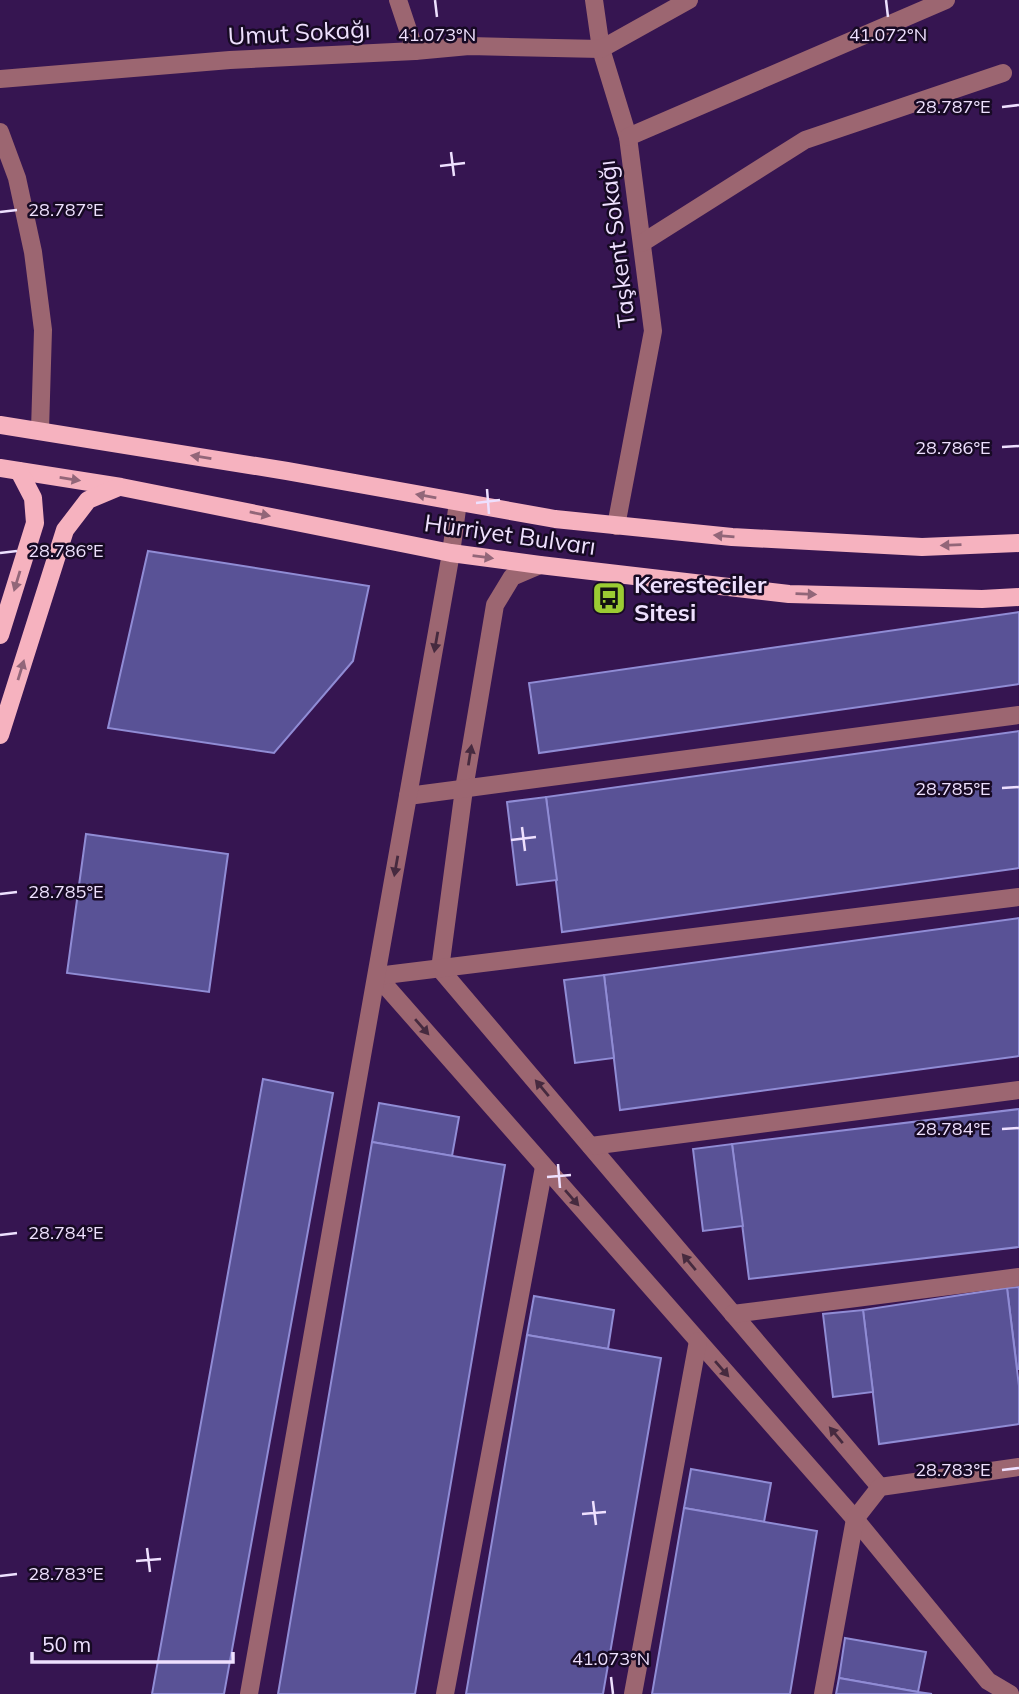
<svg xmlns="http://www.w3.org/2000/svg" width="1019" height="1694" font-family="Mulish,sans-serif">
<style>
.building{fill:#595296;stroke:#908cd5;stroke-width:2}
.lines{fill:none;stroke-linecap:round;stroke-linejoin:round}
.minor{stroke:#9c6671;stroke-width:18}
.major{stroke:#f6b2bf;stroke-width:18}
.oneway{fill:#926679}
.oneway2{fill:#462a3f}
.ticks{fill:none;stroke:#eee0fe;stroke-width:2.5}
.labels{text-anchor:middle;dominant-baseline:central;stroke-width:5;stroke-linejoin:round;paint-order:stroke}
.street-label{font-size:24px;fill:#eee0fe;stroke:#170a24}
.poi-label{font-size:24px;font-weight:bold;fill:#eee0fe;stroke:#170a24;text-anchor:start}
.ticks-label{font-size:18px;text-anchor:middle;fill:#eee0fe;stroke:#170a24;stroke-width:5;stroke-linejoin:round;paint-order:stroke}
</style>
<rect width="100%" height="100%" fill="#361551"/>
<!-- building -->
<g class="building">
<path d="M148,551L369,586L353,661L274,753L108,728Z"/>
<path d="M1019,612V684L539,753L529,683Z"/>
<path d="M1019,731V868L562,932L546,797Z"/>
<path d="M546,797L557,880L517,885L507,802Z"/>
<path d="M86,834L228,854L209,992L67,973Z"/>
<path d="M1019,918V1056L620,1110L604,975Z"/>
<path d="M604,975L614,1058L575,1063L564,980Z"/>
<path d="M263,1079L333,1093L224,1694H152Z"/>
<path d="M379,1103L459,1117L452,1156L372,1142Z"/>
<path d="M1019,1109V1247L749,1279L732,1144Z"/>
<path d="M372,1142L505,1165L415,1694H278Z"/>
<path d="M732,1144L743,1226L703,1231L693,1149Z"/>
<path d="M1019,1287V1369H1017L1007,1288Z"/>
<path d="M1007,1288L1019,1386V1424L879,1444L863,1310Z"/>
<path d="M534,1296L614,1310L608,1349L527,1335Z"/>
<path d="M863,1310L873,1392L833,1397L823,1314Z"/>
<path d="M527,1335L661,1358L603,1694H466Z"/>
<path d="M691,1469L771,1483L764,1522L684,1508Z"/>
<path d="M684,1508L817,1531L790,1694H652Z"/>
<path d="M845,1638L926,1652L918,1692L839,1678Z"/>
<path d="M839,1678L918,1692L932,1694H836Z"/>
</g>
<g class="lines">
<!-- minor -->
<g class="minor">
<path d="M398,0L415,51"/>
<path d="M594,0L601,49L628,137L653,331L616,526"/>
<path d="M0,79L230,60L415,51L469,46L601,49L689,0"/>
<path d="M0,132L17,178L33,252L43,330L40,430"/>
<path d="M628,137L946,0"/>
<path d="M642,243L805,140L1003,73"/>
<path d="M540,565L512,577L495,605L464,789L440,969L880,1487"/>
<path d="M408,796L1019,715"/>
<path d="M377,976L855,1519L988,1681L1010,1694"/>
<path d="M377,976L1019,897"/>
<path d="M591,1146L1019,1090"/>
<path d="M733,1314L1019,1277"/>
<path d="M249,1694L451,553L458,502"/>
<path d="M445,1694L544,1167"/>
<path d="M633,1694L698,1341"/>
<path d="M823,1694L855,1519L880,1487L1019,1467"/>
</g>
<!-- major -->
<g class="major">
<path d="M0,425L287,471L555,519L732,537L922,547L1019,543"/>
<path d="M0,468L121,487L451,553L540,565L789,594L982,599L1019,597"/>
<path d="M0,635L35,523L33,498L19,471"/>
<path d="M0,735L65,530L88,500L119,487"/>
</g>
</g>
<!-- one-way arrows -->
<defs><path id="oneway-solid" d="M-6-.8H1V-3.2L6.5 0L1 3.2V.8H-6Z" transform="scale(1.75)"/></defs>
<g class="oneway">
<use href="#oneway-solid" transform="translate(201 457) rotate(-171)"/>
<use href="#oneway-solid" transform="translate(70 479) rotate(9)"/>
<use href="#oneway-solid" transform="translate(426 496) rotate(-170)"/>
<use href="#oneway-solid" transform="translate(260 514) rotate(11)"/>
<use href="#oneway-solid" transform="translate(724 536) rotate(-175)"/>
<use href="#oneway-solid" transform="translate(951 545) rotate(178)"/>
<use href="#oneway-solid" transform="translate(483 557) rotate(7)"/>
<use href="#oneway-solid" transform="translate(17 581) rotate(107)"/>
<use href="#oneway-solid" transform="translate(806 594) rotate(2)"/>
<use href="#oneway-solid" transform="translate(21 670) rotate(-73)"/>
</g>
<g class="oneway2">
<use href="#oneway-solid" transform="translate(436 642) rotate(100)"/>
<use href="#oneway-solid" transform="translate(470 755) rotate(-81)"/>
<use href="#oneway-solid" transform="translate(396 866) rotate(100)"/>
<use href="#oneway-solid" transform="translate(422 1027) rotate(49)"/>
<use href="#oneway-solid" transform="translate(542 1088) rotate(-130)"/>
<use href="#oneway-solid" transform="translate(572 1198) rotate(49)"/>
<use href="#oneway-solid" transform="translate(689 1262) rotate(-130)"/>
<use href="#oneway-solid" transform="translate(722 1369) rotate(49)"/>
<use href="#oneway-solid" transform="translate(836 1435) rotate(-130)"/>
</g>
<!-- ticks -->
<path class="ticks" d="M435,0L437,17M886,0L888,17M1002,107L1019,105M451,152L454,176M440,166L465,163M0,212L17,210M1002,447L1019,446M487,489L489,514M476,503L500,500M0,553L17,551M1002,788L1019,787M522,827L525,851M511,840L536,837M0,894L17,892M1002,1129L1019,1128M558,1164L560,1188M547,1177L571,1175M0,1235L17,1233M1002,1470L1019,1468M593,1501L596,1525M582,1514L606,1512M147,1548L150,1572M136,1561L161,1559M0,1576L17,1574M611,1677L613,1694"/>
<!-- icons -->
<defs>
<g id="bus-square" transform="scale(1.75)"><rect x="-9" y="-9" width="18" height="18" rx="4" fill="#9bcb33" stroke="#170a24"/><path d="M-5-6H5V4H4V6H2V4H-2V6H-4V4H-5ZM-3.5-4V0h7V-4ZM-3.5 1.2v1.5H-2V1.2ZM2 1.2v1.5H3.5V1.2Z" fill="#111"/></g>
</defs>
<g fill-rule="evenodd">
<use href="#bus-square" x="609" y="598"/>
</g>
<g class="labels">
<!-- street labels -->
<g class="street-label">
<text transform="translate(299 32) rotate(-3)">Umut Sokağı</text>
<text transform="translate(616 244) rotate(-97)">Taşkent Sokağı</text>
<text transform="translate(510 534) rotate(8)">Hürriyet Bulvarı</text>
</g>
<!-- poi labels -->
<g class="poi-label">
<text x="634" y="584">Keresteciler<tspan x="634" dy="28">Sitesi</tspan></text>
</g>
</g>
<g class="ticks-label">
<text x="437" y="41">41.073°N</text>
<text x="888" y="41">41.072°N</text>
<text x="953" y="113">28.787°E</text>
<text x="66" y="216">28.787°E</text>
<text x="953" y="454">28.786°E</text>
<text x="66" y="557">28.786°E</text>
<text x="953" y="795">28.785°E</text>
<text x="66" y="898">28.785°E</text>
<text x="953" y="1135">28.784°E</text>
<text x="66" y="1239">28.784°E</text>
<text x="953" y="1476">28.783°E</text>
<text x="66" y="1580">28.783°E</text>
<text x="611" y="1665">41.073°N</text>
</g>
<!-- scale -->
<path d="M32 1652v10h201v-10" fill="none" stroke="#eee0fe" stroke-width="3.5"/>
<text x="42" y="1652" font-size="21" fill="#eee0fe" stroke="#170a24" stroke-width="5" paint-order="stroke">50 m</text>
</svg>
